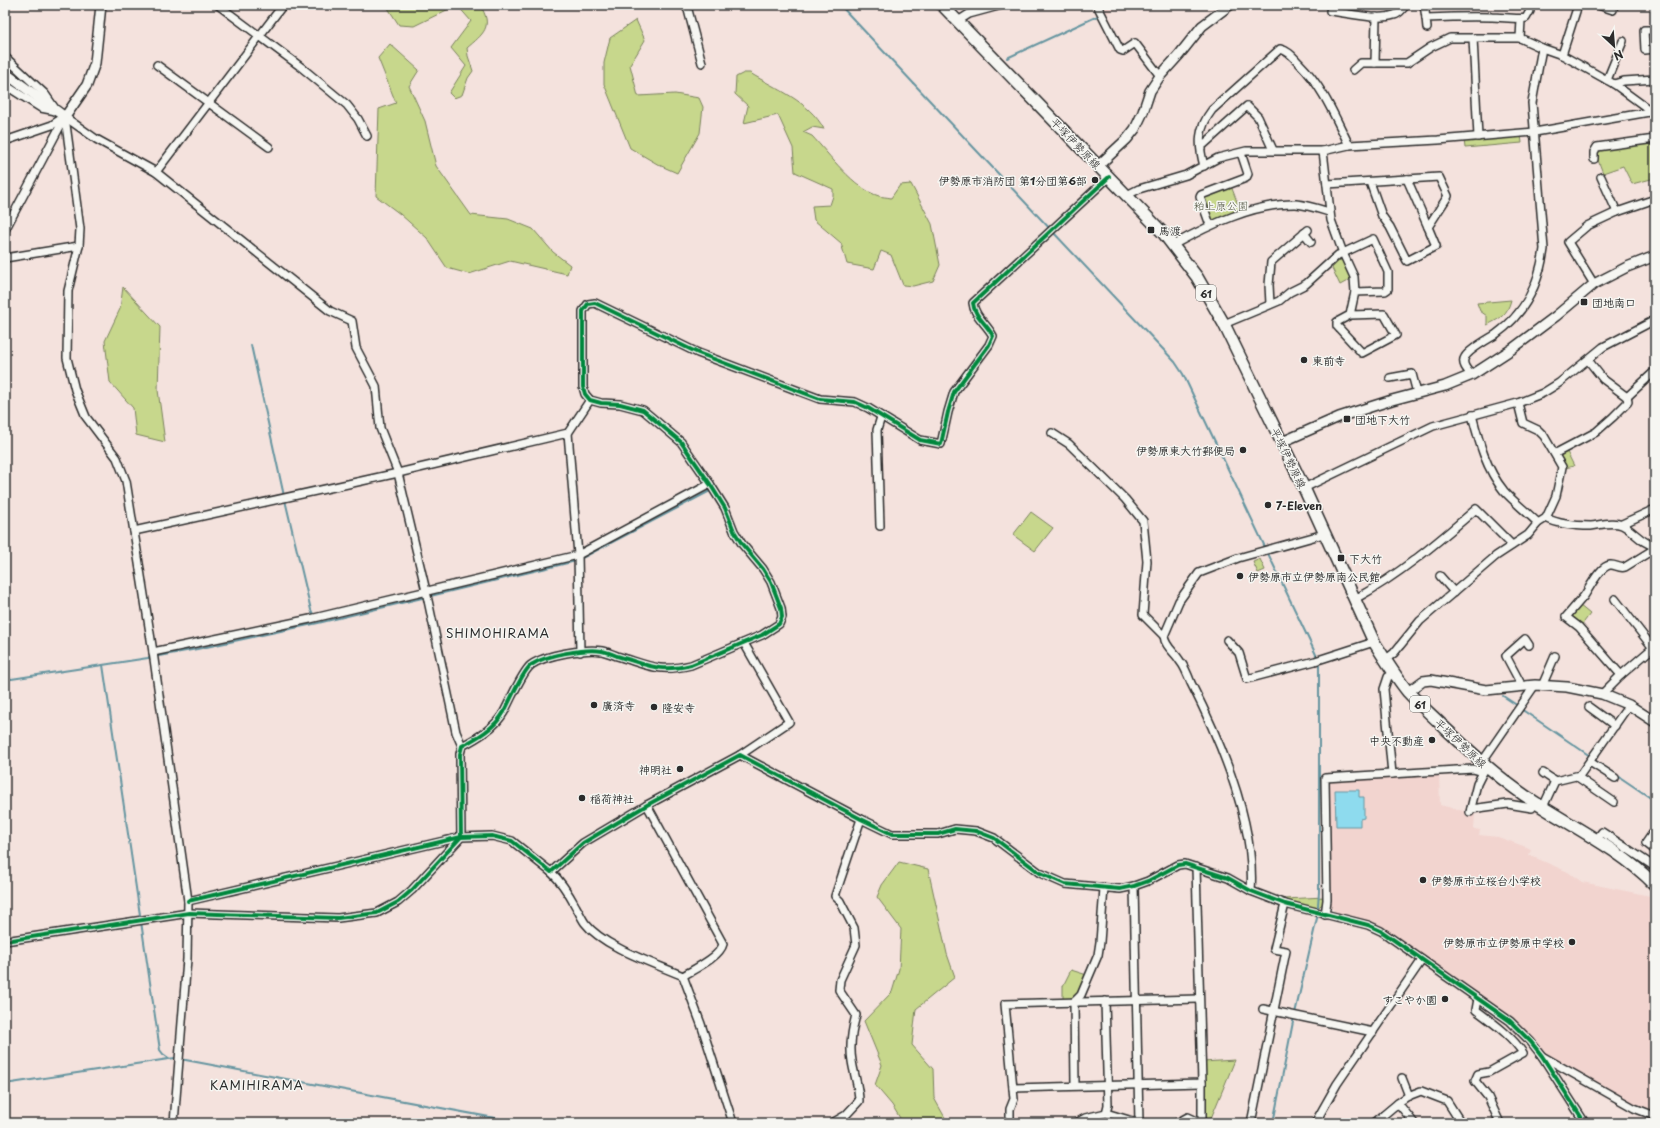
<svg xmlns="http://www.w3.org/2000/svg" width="1660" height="1128" font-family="'Playpen Sans','Klee One',sans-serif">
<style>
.built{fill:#f2d4cf}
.green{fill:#c7d78c;stroke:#79815c}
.water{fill:#8edbee;stroke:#6695a0}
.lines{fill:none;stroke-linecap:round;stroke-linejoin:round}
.stream{stroke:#6695a0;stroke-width:2}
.minor-casing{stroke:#2b2b2b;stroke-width:10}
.tertiary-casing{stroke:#2b2b2b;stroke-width:12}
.primary-casing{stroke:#2b2b2b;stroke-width:14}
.minor{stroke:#f6f6f2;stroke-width:7}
.tertiary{stroke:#f6f6f2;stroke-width:9}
.primary{stroke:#f6f6f2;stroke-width:11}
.cycleway-casing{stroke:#f6f6f2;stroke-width:6}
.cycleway{stroke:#00873e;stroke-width:4}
.poi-dot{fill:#2b2b2b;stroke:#f6f6f2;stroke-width:1.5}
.labels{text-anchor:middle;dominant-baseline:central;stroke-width:3;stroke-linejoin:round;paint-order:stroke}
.shield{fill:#f6f6f2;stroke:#686867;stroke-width:1}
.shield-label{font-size:10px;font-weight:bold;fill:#2b2b2b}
.street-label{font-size:11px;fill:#2b2b2b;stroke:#f6f6f2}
.poi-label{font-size:11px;font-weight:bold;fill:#2b2b2b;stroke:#f6f6f2;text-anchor:start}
.park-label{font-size:11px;fill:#525643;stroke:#f6f6f2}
.neighbourhood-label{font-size:12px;letter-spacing:1px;fill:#2b2b2b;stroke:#f6f6f2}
</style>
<rect width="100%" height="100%" fill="#f4e2dd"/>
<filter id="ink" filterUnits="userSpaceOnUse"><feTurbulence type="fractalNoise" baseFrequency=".025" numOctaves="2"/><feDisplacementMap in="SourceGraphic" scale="8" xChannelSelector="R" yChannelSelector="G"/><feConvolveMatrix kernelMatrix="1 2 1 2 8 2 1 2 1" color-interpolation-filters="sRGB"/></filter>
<g filter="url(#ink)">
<!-- built -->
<g class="built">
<path d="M1100,5H1120L1105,15Z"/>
<path d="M1439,775L1440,805L1475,814L1474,829L1480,830L1479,835L1498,837L1529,848L1531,850L1529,855L1568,872L1582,882L1655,897V1110L1654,1111H1649L1639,1107L1544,1054L1532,1039L1510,1015L1376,923L1337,914L1330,906L1328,784L1331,780L1394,779Z"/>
</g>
<!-- green -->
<g class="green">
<path d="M386,5H480C494,27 483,34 467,48L468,56L473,71L468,78L462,95L454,98L449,93L466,66L451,48L471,21L457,5L414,26L399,25Z"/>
<path d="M636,20L645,40L630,65L638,96L675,94L699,98L703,107L700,133L677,173L659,165L630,148L604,84V63L610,38Z"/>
<path d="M390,44L419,70L409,86L425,121L436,166L471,215L508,219L533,229L553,252L570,265L567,274L510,261L469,274L447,268L427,238L400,214L376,196L379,109L396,103L378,58Z"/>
<path d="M744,73H750C776,89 809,101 824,129L812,127L803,132L812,136C829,154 854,189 879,196C882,197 887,197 891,198L900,185L911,184L932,224L940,265L933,281L913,286L903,285L891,255L881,251L874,269L847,264L841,243L814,220L812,206L830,205L833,196V189L795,172L793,148L778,115L744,123L748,106L735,94L736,77Z"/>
<path d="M1521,135L1522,143L1465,148L1464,140Z"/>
<path d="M1655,141V178L1632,184L1623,166L1603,173L1596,155L1597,150Z"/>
<path d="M1231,186L1241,212L1215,222L1211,220L1203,199L1205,195Z"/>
<path d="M1340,260L1343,261L1351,279L1340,285L1332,268Z"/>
<path d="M123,287L160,327L158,390L165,442L136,435L133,408L110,382L105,341L120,309Z"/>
<path d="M1511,300C1507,315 1501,318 1487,325V316L1480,311L1477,303Z"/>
<path d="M1566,450L1574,466L1565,468L1559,457L1560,453Z"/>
<path d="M1031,512L1053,528L1035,551L1013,535Z"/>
<path d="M1260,559L1265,570L1258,573L1253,562Z"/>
<path d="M1579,605L1590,614L1581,626L1570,617Z"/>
<path d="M899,862L928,869L947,954L955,977L916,1009L912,1045L933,1069L934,1098L948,1123H903L892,1105L875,1085L882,1065L864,1021L892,992L899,969L901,929L877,897L882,885Z"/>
<path d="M1325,897L1324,903L1316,909L1286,900L1284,899Z"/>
<path d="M1071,970L1087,975C1082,988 1080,1000 1063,999V986Z"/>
<path d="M1235,1060L1209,1123H1204L1203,1062Z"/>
</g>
<!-- water -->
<path class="water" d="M1335,790H1359V797H1364V818L1360,819V826H1336Z"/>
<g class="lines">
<!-- stream -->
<g class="stream">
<path d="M840,5L1175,362L1183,374L1319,661V892L1317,918L1293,1022L1273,1123"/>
<path d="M1007,58L1100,15"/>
<path d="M251,345L284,496"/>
<path d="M285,500L311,610L314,616"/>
<path d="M580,559L710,491"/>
<path d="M103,665L160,1050L163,1054L170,1059"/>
<path d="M5,680L148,658L197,649L318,623L576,561"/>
<path d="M1503,696L1518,706"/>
<path d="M1521,709L1590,756"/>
<path d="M1593,759L1655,801"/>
<path d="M5,1084L175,1058L521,1123"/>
</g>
<!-- minor casing -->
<g class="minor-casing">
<g id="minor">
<path d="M218,5L301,67L347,105L358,119L367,136"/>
<path d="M684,5L688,10L702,63"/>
<path d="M1097,5L1120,50L1123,51L1135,43L1160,76"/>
<path d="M1424,5L1426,18"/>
<path d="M1598,5L1613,10L1614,5"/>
<path d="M1330,11C1348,13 1377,21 1394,15C1400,14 1402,9 1406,5"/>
<path d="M958,21L969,14L1002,5"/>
<path d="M1427,28L1426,18C1448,17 1470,16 1492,17C1502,17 1518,20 1526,18L1530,11L1528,5"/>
<path d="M1655,30H1644L1645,50L1655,49"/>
<path d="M1473,38L1478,137"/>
<path d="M1520,38L1521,20"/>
<path d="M1562,55L1578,5"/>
<path d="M5,57L45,94L54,107"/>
<path d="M1375,63L1376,17"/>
<path d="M157,65L269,147"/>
<path d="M1353,70L1361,63H1407L1431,47L1450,38H1520L1542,48L1562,55L1614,84L1651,111"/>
<path d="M1607,80L1623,41"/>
<path d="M1614,84L1624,81L1655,79"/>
<path d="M5,85L41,108L56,111"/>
<path d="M65,117L80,229L79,246L68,291L67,358L75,390L86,417L117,458L126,481L153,652L188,901L187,959L174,1123"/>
<path d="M65,117L96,139L156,172L330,311L352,321L356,348L376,386L380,428L398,473L426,591L456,732L462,746"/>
<path d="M5,141L52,125L64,117"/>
<path d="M1201,147L1247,106L1258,117L1273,150"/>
<path d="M1323,151L1331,220L1343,253L1373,239L1388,272V289L1385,291L1355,292L1350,315L1337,322V326L1362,353L1396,335L1384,314L1350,315"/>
<path d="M1594,159V152L1597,147L1655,139"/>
<path d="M1204,166C1198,144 1198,128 1212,110L1280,49C1289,51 1293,57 1299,63C1323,87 1334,115 1349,145"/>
<path d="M156,172L283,5"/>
<path d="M1601,177L1617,212"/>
<path d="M1407,179L1428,227"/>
<path d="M1327,184L1439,177L1448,196L1428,227L1436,246L1407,261L1390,227L1382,216L1370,182"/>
<path d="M1127,195L1139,189L1186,175L1218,158L1246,151H1323L1349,145L1438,140L1535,132L1655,111"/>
<path d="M1210,225L1200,197L1201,195L1246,178L1248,174L1241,153"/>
<path d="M5,230L65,117"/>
<path d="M1304,233L1311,242"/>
<path d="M1173,245C1209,225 1255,203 1296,204C1307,205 1319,209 1329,212"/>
<path d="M5,258L79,246"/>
<path d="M1594,284L1568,242L1587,226L1617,212L1655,199"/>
<path d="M1270,304L1269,285L1271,262L1308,230"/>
<path d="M1224,324L1279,301L1290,292L1306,284L1338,255L1343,253L1354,277L1355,292"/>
<path d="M1472,375C1467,371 1461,363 1465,357C1470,349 1487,340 1495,335C1525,314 1539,285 1544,249L1532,103L1542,48"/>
<path d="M1390,378L1412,374L1417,393"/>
<path d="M1627,397L1655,371"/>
<path d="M1472,415C1479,442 1486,469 1504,491C1514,502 1527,512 1538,523"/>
<path d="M568,433L578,555L580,652"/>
<path d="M1052,433L1069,444L1125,499L1143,521L1147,561L1143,615L1164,636"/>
<path d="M1556,453L1596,432L1613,417L1628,402L1627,397L1603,379L1588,360"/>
<path d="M1304,488L1433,426L1518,403L1543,393L1559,383L1603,347L1655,320"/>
<path d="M1546,518C1558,524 1577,526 1591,526C1600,525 1613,521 1622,525C1633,530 1642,544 1655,546"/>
<path d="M1622,524L1655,509"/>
<path d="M880,526L877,430L881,417"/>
<path d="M134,531L398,473L568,433L590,400"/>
<path d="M1440,576L1454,592"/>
<path d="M1355,599C1399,575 1438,542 1476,509L1512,545"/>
<path d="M1615,599L1653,648"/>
<path d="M1227,640L1239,653L1247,679L1315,661L1374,642"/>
<path d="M153,652L310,619L578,555L710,484"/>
<path d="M1385,660L1394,653L1420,621L1496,556L1528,535L1538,523L1546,518L1556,496L1562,467L1544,436L1538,430L1523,423L1518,403"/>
<path d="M1621,675L1579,627L1566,617C1572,610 1578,603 1584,596C1589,589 1600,566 1610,565C1615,564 1619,569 1625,567L1651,551L1654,547"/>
<path d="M1522,686L1506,656L1525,639L1529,645"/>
<path d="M1542,686L1555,656"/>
<path d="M1602,694L1621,675L1655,646"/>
<path d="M1589,707L1615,726"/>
<path d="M740,755L789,722L744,643"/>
<path d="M1482,762L1535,685"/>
<path d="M1590,762L1615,778"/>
<path d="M1543,773L1555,781"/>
<path d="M1392,774L1384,689L1388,677L1394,673"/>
<path d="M1578,776L1579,778L1614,802"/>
<path d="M647,805L723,944C720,957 694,969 683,976"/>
<path d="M1543,807L1555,781L1580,775L1629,705"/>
<path d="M1471,809L1508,804L1532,808L1536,803"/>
<path d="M1470,812L1477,784L1483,772"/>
<path d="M1655,830L1646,843L1655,850"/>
<path d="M1596,840L1602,832L1655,867"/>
<path d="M551,872C562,882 569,894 576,907C579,912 582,919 585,923C603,947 656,964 683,976L701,1024L733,1123"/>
<path d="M1134,886L1139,1123H1140"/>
<path d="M1251,891C1256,823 1221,742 1191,683C1188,675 1185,667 1180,661C1175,652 1165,647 1164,636L1179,601L1199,573L1238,558L1324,534"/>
<path d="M188,901L461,837L460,754L462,746C477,738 495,728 504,712C510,701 522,672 531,665C545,655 586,648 602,651C607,652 612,654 617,656C648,665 658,673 691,665L762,635L779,624L782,617L781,608L771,582L763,569L742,544L734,531L725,508L710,484L681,442L643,410L620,404L601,403L590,400L585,394L583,387V311L588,304L595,303L698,353L820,399L855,402L868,408L920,440L941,444L948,412L954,392L989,345L993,336C987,324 974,316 973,303L1109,177"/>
<path d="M1325,915L1327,900L1325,778L1473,769L1483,772L1487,767"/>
<path d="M5,941L189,913L338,918L377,913L398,902L412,890L461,837L492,836L512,841L551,872L583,843L647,805L740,755L861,819L892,834H938L955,829L976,831L994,838L1040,873L1065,884L1120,889L1134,886L1148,881L1178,865L1185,864L1228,878L1251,891L1285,904L1368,925L1381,931L1510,1021L1531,1042L1542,1056L1585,1123"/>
<path d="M1478,999L1476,1010C1493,1023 1511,1035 1523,1053L1489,1072L1478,1074L1475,1081L1488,1097L1500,1123"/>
<path d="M1105,1001L1108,1105L1106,1113L1139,1123"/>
<path d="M1263,1009L1373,1032"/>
<path d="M1542,1056L1634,1108L1655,1116"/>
<path d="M1402,1078L1409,1096"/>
<path d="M1202,1083V1123"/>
<path d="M1075,1085L1074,1002L1081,995L1098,955L1100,942L1104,888"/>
<path d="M1013,1088L1202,1083L1196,867"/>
<path d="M1398,1103L1408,1096L1421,1091L1447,1101L1461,1123"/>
<path d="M832,1123L846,1115L859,1101C859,1087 854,1075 852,1061C849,1045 852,1030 856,1015L839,990L840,980L856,945L854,928L840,901L835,896L861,819"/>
<path d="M1010,1123V1109L1014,1099L1005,1004L1199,999"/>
<path d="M1076,1123L1085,1118L1106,1113"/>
<path d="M1177,1123L1188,1117L1201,1123"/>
<path d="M1251,1123L1286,951L1274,949L1285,904"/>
<path d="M1315,1123L1337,1084L1422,960"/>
<path d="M1374,1123L1398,1103L1414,1123"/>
<path d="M1654,1123L1655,1122"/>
</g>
</g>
<!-- tertiary casing -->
<g class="tertiary-casing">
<g id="tertiary">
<path d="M5,73L65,117L87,85L95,63L101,5"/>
<path d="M1098,166L1127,139L1135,129L1143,112L1150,91L1160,76L1179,55L1202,26L1230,5"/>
<path d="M1282,442L1339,417L1392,400L1445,386L1472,375L1512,349L1556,316L1594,284L1627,267L1655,256"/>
<path d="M1408,692L1423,681L1431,680L1486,690L1535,685L1567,687L1602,694L1629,705L1655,722"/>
</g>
</g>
<!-- primary casing -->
<g class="primary-casing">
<path id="primary" d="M942,5L1164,234L1197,277L1224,324L1304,488L1374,642C1385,659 1395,676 1408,692C1420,705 1434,717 1447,730C1475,756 1503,782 1536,803C1575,828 1622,851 1655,885"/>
</g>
<!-- minor -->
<use href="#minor" class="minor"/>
<!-- tertiary -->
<use href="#tertiary" class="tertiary"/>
<!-- primary -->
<use href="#primary" class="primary"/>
<!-- cycleway casing -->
<g class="cycleway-casing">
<g id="cycleway">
<path d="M188,901L461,837L460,754L462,746C477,738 495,728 504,712C510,701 522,672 531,665C545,655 586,648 602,651C607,652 612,654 617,656C648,665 658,673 691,665L762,635L779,624L782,617L781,608L771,582L763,569L742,544L734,531L725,508L710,484L681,442L643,410L620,404L601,403L590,400L585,394L583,387V311L588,304L595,303L698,353L820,399L855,402L868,408L920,440L941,444L948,412L954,392L989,345L993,336C987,324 974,316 973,303L1109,177"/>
<path d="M5,941L189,913L338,918L377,913L398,902L412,890L461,837L492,836L512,841L551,872L583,843L647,805L740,755L861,819L892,834H938L955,829L976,831L994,838L1040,873L1065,884L1120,889L1134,886L1148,881L1178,865L1185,864L1228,878L1251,891L1285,904L1368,925L1381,931L1510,1021L1531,1042L1542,1056L1585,1123"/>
</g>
</g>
<!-- cycleway -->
<use href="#cycleway" class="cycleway"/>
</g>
</g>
<!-- markers -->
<g class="poi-dot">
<circle cx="1095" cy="180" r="4"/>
<rect x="1147" y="226" width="8" height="8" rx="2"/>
<rect x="1580" y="298" width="8" height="8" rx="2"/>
<circle cx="1304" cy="360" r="4"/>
<rect x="1343" y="415" width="8" height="8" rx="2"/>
<circle cx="1243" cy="450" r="4"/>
<circle cx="1268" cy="505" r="4"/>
<rect x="1337" y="554" width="8" height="8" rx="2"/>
<circle cx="1240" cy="576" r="4"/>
<circle cx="594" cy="705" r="4"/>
<circle cx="654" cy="707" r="4"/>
<circle cx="1432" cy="740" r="4"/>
<circle cx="680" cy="769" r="4"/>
<circle cx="582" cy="798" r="4"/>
<circle cx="1423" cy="880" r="4"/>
<circle cx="1572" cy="942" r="4"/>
<circle cx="1445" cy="999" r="4"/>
</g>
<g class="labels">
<!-- shield labels -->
<g class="shield">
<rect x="1196" y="285" width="20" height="16" rx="3"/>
<rect x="1410" y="696" width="20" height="16" rx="3"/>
</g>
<g class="shield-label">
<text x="1206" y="293">61</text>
<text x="1420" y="704">61</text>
</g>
<!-- street labels -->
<g class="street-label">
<text transform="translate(1076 143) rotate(46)">平塚伊勢原線</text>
<text transform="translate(1289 458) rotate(64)">平塚伊勢原線</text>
<text transform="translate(1461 743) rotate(43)">平塚伊勢原線</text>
</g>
<!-- poi labels -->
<g class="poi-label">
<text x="1087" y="180" text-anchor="end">伊勢原市消防団 第1分団第6部</text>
<text x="1159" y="230">馬渡</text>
<text x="1592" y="302">団地南口</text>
<text x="1312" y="360">東前寺</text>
<text x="1355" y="419">団地下大竹</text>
<text x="1235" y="450" text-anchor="end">伊勢原東大竹郵便局</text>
<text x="1276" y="505">7-Eleven</text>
<text x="1349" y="558">下大竹</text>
<text x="1248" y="576">伊勢原市立伊勢原南公民館</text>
<text x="602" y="705">廣済寺</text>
<text x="662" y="707">隆安寺</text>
<text x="1424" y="740" text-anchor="end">中央不動産</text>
<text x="672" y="769" text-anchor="end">神明社</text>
<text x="590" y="798">稲荷神社</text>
<text x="1431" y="880">伊勢原市立桜台小学校</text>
<text x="1564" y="942" text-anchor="end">伊勢原市立伊勢原中学校</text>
<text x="1437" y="999" text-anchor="end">すこやか園</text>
</g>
<!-- park labels -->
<g class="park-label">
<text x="1221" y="205">粕上原公園</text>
</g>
<!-- neighbourhood labels -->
<g class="neighbourhood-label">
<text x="498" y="633">SHIMOHIRAMA</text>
<text x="257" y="1085">KAMIHIRAMA</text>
</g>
</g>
<!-- margin -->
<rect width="1660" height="1128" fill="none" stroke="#f6f6f2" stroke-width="20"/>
<rect x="10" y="10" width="1640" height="1108" fill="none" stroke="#2b2b2b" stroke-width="1.5" filter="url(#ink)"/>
<!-- north arrow -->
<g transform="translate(1614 46) rotate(154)" stroke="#f6f6f2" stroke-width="3" paint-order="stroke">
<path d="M0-3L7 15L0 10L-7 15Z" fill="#2b2b2b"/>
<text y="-6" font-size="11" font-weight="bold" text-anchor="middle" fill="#2b2b2b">N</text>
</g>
</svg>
